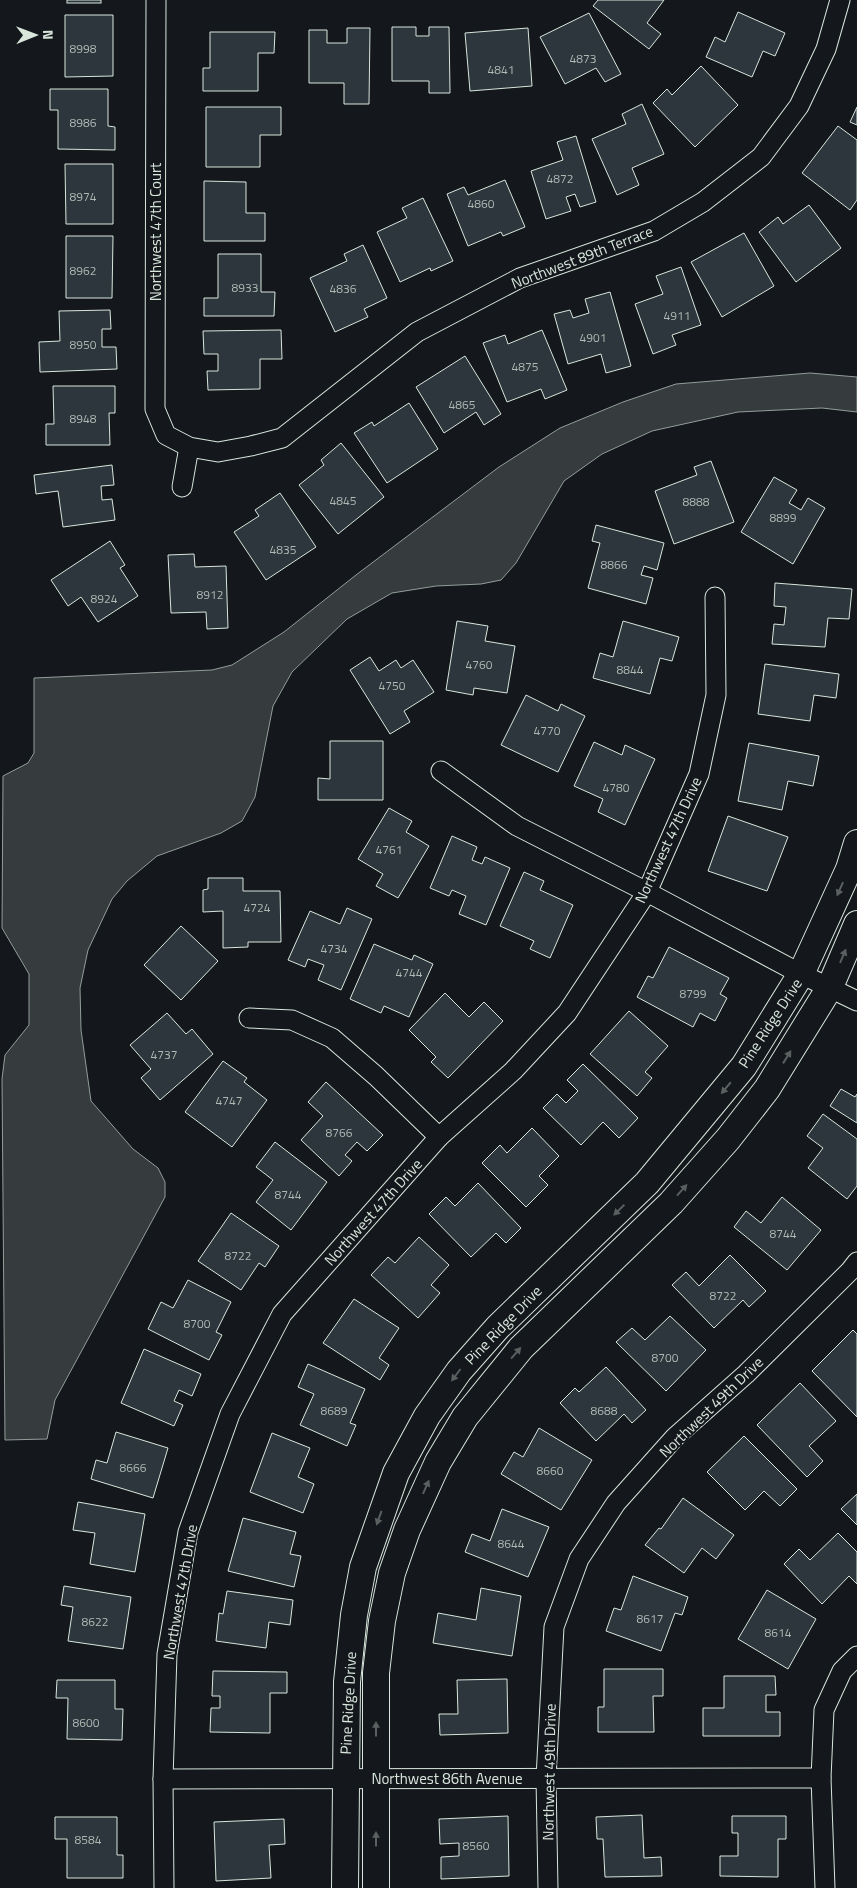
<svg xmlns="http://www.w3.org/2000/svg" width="857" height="1888" font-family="'Titillium Web',sans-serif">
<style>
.water{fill:#363b3e;stroke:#939e99}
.building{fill:#2c363c;stroke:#d8e6dc}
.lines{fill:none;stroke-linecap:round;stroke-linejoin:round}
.street-casing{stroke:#d8e6dc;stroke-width:21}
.secondary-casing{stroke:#d8e6dc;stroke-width:28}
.street{stroke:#14181c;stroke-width:19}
.secondary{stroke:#14181c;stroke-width:26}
.oneway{fill:#59605f}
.labels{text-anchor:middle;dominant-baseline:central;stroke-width:4;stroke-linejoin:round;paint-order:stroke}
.number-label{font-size:12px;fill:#adbab4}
.street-label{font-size:15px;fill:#d8e6dc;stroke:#14181c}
</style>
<rect width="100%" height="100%" fill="#14181c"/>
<!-- water -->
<path class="water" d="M810,373L857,377V412L822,408L738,412L652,431L602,454L564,481L516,563L501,580L481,584L436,586L392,593L347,619L292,672L273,706L255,797L242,821L221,833L157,856L127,881L112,899L88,950L80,988L81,1030L91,1101L133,1149L158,1168L165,1182V1197L55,1400L47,1439L5,1440L2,1079L5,1055L29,1025V974L2,928L3,776L28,763L34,753V678L212,670L232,665L284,632L356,575L499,467L560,428L623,402L676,384Z"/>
<!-- building -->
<g class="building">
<rect x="67" y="0" width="34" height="3"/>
<path d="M598,0H664L647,23L661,34L649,49L593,6Z"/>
<path d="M738,12L785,33L775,56L763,51L752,77L706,57L715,37L725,42Z"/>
<path d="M589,13L621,74L605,82L596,68L565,84L540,37Z"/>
<path d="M65,15H113V76L65,77Z"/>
<path d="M392,27H416V36H429V27H449L450,93H429V81H392Z"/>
<path d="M347,28H370L369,104H344V83H309V30H327V43H347Z"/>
<path d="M528,28L532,86L470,91L465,33Z"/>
<path d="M210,32H275L274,53H258V91H203V68H210Z"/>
<path d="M701,66L738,105L695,147L653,103L667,89L672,95Z"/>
<path d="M50,89H108V126L115,127V150L58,149V110H50Z"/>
<path d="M642,104L664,154L632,168L639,185L617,195L592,139L626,124L622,114Z"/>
<path d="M206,107H281V135H260V167H206Z"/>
<path d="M857,107V125L850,122Z"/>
<path d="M838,126L857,140V200L850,210L802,173Z"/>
<path d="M576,136L596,202L580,207L575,194L566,197L571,211L546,219L531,171L563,160L557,142Z"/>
<path d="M65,164H113V224H66Z"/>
<path d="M505,180L525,227L503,236L501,232L468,246L447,194L464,187L468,195Z"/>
<path d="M204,181L246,182V213H265V241H204Z"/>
<path d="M423,198L453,261L431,271L430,268L400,282L377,232L407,218L402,208Z"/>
<path d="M809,205L841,248L796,282L759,232L778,217L783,224Z"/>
<path d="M744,233L774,286L722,317L691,262Z"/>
<path d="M66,236H113L112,298H66Z"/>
<path d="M363,245L387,298L364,309L368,317L335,332L310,278L347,261L344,254Z"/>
<path d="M218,254H261V292H275L274,316H204V298H218Z"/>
<path d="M681,267L701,325L672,335L676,345L653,354L635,304L663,294L656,276Z"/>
<path d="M610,292L631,366L606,373L601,354L568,364L554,314L570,310L573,318L589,313L585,299Z"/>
<path d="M110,310L111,329H102V347H116L117,369L40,372L39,342L60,341L59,311Z"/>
<path d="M281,330L282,359H260V389L208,390L207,371H218V354H204L203,331Z"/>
<path d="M542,330L567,390L545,399L541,389L507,402L483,343L505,335L508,344Z"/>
<path d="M465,356L501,414L484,425L476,412L444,433L416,387Z"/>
<path d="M53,386H115V413H109L110,445H46V424H54Z"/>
<path d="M409,403L438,449L387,483L354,433L372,422L374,426Z"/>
<path d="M341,443L384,497L338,534L299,485L324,465L321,460Z"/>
<path d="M711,461L734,522L674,544L655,491L697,475L694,467Z"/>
<path d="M112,465L114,485L101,486L102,500L112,499L115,520L63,527L58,491L36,494L34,475Z"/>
<path d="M774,477L797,490L789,503L801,510L808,498L825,508L793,564L741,532Z"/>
<path d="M280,493L316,547L266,580L234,532L259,516L255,510Z"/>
<path d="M596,525L664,543L657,570L644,566L641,575L653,578L646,604L588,588L600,543L592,541Z"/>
<path d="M110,541L125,565L120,568L138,596L98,622L81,597L68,606L51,580Z"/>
<path d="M194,554L195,567L226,566L228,628L207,629L206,612L171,613L168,555Z"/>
<path d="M775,583L852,589L849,619L828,618L825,647L772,644L774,624L784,625L786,607L774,606Z"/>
<path d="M457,621L488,626L485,641L515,646L507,693L474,688L473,695L446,690Z"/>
<path d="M623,621L679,637L672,661L660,658L650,694L593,678L600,653L613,657Z"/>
<path d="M370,657L379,671L396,660L401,668L413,660L434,692L404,711L410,722L390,734L350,670Z"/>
<path d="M765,664L839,674L836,698L814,695L810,721L758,714Z"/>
<path d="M526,695L558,711L561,704L585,716L558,772L501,745Z"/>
<path d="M330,741H383V800H318V778L330,779Z"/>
<path d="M594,742L622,755L625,745L655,759L625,825L598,812L603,799L574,786Z"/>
<path d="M749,743L819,756L813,786L788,781L782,810L738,801Z"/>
<path d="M389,808L412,821L406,832L429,846L398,898L376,886L383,874L358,859Z"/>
<path d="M728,816L788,837L767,891L708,871Z"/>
<path d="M452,836L477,847L472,860L482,864L485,857L510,868L486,925L459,914L466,896L452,890L449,896L430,888Z"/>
<path d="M524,872L544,881L540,890L573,905L550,958L530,949L534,941L500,926Z"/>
<path d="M208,878H243V891H280L281,942H248V947L223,948V911L203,912V890L208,889Z"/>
<path d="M347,908L372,919L341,990L318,980L324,965L308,959L305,967L288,960L310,911L340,924Z"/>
<path d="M181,926L218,961L181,1000L144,965Z"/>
<path d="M374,944L412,960L414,955L433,964L409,1017L384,1006L381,1013L350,999Z"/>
<path d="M669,947L729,978L720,994L727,998L715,1021L700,1013L693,1027L637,997L648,976L653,978Z"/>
<path d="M445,993L469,1017L484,1002L503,1021L448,1078L431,1062L436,1057L409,1030Z"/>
<path d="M629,1011L668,1046L645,1072L652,1078L637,1096L590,1054Z"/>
<path d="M167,1013L186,1034L192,1029L213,1054L160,1100L141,1078L151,1069L130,1045Z"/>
<path d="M223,1061L247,1078L244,1082L267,1100L232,1147L185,1112Z"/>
<path d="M583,1064L638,1118L619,1138L603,1122L581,1145L543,1108L557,1094L566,1103L578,1091L567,1080Z"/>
<path d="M326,1082L383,1135L367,1151L357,1142L345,1155L352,1161L339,1176L301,1140L323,1116L308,1102Z"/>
<path d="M841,1089L855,1097L857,1094V1123L830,1106Z"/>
<path d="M823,1114L857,1139V1186L847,1199L808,1168L823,1148L807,1136Z"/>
<path d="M532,1128L559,1156L539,1176L548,1185L526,1207L482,1163L500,1145L507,1153Z"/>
<path d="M275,1142L327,1182L291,1230L256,1202L273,1180L256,1167Z"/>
<path d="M478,1183L521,1228L506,1243L496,1233L471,1257L429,1214L446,1197L455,1206Z"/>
<path d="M782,1197L821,1230L787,1270L734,1227L746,1211L761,1223Z"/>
<path d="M231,1213L279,1246L265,1267L259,1263L241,1290L198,1261Z"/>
<path d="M419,1237L449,1265L431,1285L440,1293L418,1318L371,1275L388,1257L395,1263Z"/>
<path d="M730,1255L766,1291L749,1307L743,1300L714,1328L672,1285L686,1272L699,1286Z"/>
<path d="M188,1280L231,1302L216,1332L222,1335L209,1360L148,1329L161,1302L173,1308Z"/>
<path d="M354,1299L399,1328L379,1358L389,1365L380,1380L323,1343Z"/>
<path d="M670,1316L706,1350L666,1391L616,1342L632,1328L645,1340Z"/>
<path d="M853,1330L857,1334V1417L812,1371Z"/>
<path d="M144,1349L201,1374L192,1396L179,1390L174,1401L183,1405L174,1426L121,1403Z"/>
<path d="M308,1364L365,1389L350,1423L356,1425L347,1446L300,1425L314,1394L298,1387Z"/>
<path d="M606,1367L646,1410L632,1423L624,1414L596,1441L560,1403L575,1388L579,1392Z"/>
<path d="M800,1383L836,1421L809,1446L823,1461L807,1477L757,1425Z"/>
<path d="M539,1428L592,1460L561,1510L501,1474L514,1452L523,1457Z"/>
<path d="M116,1432L168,1448L153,1498L91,1479L96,1460L107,1463Z"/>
<path d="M272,1433L310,1448L298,1477L314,1484L303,1513L250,1492Z"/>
<path d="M744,1436L797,1489L780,1506L764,1491L745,1510L707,1472Z"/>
<path d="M857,1494V1525L841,1509Z"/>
<path d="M683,1498L734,1535L716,1559L702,1548L684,1573L645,1545L659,1528L661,1529Z"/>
<path d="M78,1502L145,1514L135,1572L90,1564L95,1533L73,1530Z"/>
<path d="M502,1509L549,1527L528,1577L465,1552L472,1534L490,1541Z"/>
<path d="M243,1518L296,1532L290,1554L301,1556L294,1587L228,1571Z"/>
<path d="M838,1533L857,1552V1584L849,1576L822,1604L784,1564L799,1549L810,1560Z"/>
<path d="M633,1576L688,1597L682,1615L675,1613L661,1651L606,1631L614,1608L621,1610Z"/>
<path d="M64,1586L131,1597L123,1649L68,1641L73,1607L61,1605Z"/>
<path d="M481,1588L521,1596L512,1656L433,1643L438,1613L476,1620Z"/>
<path d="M767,1590L816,1619L788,1669L738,1639Z"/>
<path d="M227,1591L293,1600L290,1625L269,1622L266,1648L216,1641L219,1613L223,1614Z"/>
<path d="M604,1669H663V1696H653L654,1732H598V1707H604Z"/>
<path d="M213,1671L287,1672V1693H270V1733L210,1732L211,1708H220V1696H212Z"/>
<path d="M724,1676H775L776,1695H766V1712H780V1736H703V1708H724Z"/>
<path d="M507,1679L508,1733L440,1735L439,1714H458L457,1680Z"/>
<path d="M57,1680H115V1709H123L122,1740L67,1739L68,1698H56Z"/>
<path d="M642,1815L644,1858L661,1857L662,1876L605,1877L603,1839H597L596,1817Z"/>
<path d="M508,1816L509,1876L441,1879V1857L459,1856V1843L440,1844L439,1819Z"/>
<path d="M732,1816H786V1839H778V1877L720,1876V1856H738V1833H732Z"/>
<path d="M55,1817H117V1855H123V1878H67V1839H55Z"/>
<path d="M284,1819L285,1844L269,1845L271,1878L216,1881L214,1822Z"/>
</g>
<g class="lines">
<!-- street casing -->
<g class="street-casing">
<g id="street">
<path d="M156,0L155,409L166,435L189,447L218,452L251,446L282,438L417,332L520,278L654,231L703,202L761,157L799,106L826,49L840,0"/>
<path d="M182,487L189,447"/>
<path d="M441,771L517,826L647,892L801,974L857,1001"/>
<path d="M249,1018L292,1020L332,1038L376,1076L439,1137"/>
<path d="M163,1779L821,1778"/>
<path d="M164,1888L163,1779L167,1654L188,1532L230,1414L282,1314L439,1137L513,1071L567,1013L647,892L699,774L716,695L715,597"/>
<path d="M548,1888L546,1778L554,1627L579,1559L616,1503L675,1437L746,1374L850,1271L857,1262"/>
<path d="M825,1888L821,1778L824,1710L842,1671L857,1656"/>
</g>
</g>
<!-- secondary casing -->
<g class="secondary-casing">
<g id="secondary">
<path d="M345,1888L347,1682L354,1615L363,1567L396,1473L427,1416L459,1371L498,1327L647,1183L744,1066L801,974L849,869L857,843"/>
<path d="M376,1888V1673L382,1621L392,1573L407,1530L438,1462L465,1417L521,1348L671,1203L728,1139L767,1089L830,987L857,924"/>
</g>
</g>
<!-- street -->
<use href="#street" class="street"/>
<!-- secondary -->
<use href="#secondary" class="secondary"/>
</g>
<!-- one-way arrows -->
<defs><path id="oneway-solid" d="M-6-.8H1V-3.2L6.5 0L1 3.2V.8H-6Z" transform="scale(1.25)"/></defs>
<g class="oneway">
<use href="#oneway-solid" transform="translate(840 889) rotate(114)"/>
<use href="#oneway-solid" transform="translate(843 956) rotate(-67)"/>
<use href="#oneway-solid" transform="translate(787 1057) rotate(-58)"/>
<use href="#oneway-solid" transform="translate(726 1088) rotate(130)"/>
<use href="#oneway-solid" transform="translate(682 1190) rotate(-48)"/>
<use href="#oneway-solid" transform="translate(619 1210) rotate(136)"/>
<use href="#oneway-solid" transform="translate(516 1353) rotate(-49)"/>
<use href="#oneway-solid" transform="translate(456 1375) rotate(127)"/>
<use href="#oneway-solid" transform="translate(426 1487) rotate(-66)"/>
<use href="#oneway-solid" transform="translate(379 1518) rotate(110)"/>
<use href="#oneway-solid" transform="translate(376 1729) rotate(-90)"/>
<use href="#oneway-solid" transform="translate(376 1839) rotate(-90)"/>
</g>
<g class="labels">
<!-- number labels -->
<g class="number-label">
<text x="83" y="48">8998</text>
<text x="583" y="58">4873</text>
<text x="501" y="69">4841</text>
<text x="83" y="122">8986</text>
<text x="560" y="178">4872</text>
<text x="83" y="196">8974</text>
<text x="481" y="203">4860</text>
<text x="83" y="270">8962</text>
<text x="245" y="287">8933</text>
<text x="343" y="288">4836</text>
<text x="677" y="315">4911</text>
<text x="593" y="337">4901</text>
<text x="83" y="344">8950</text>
<text x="525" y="366">4875</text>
<text x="462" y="404">4865</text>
<text x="83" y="418">8948</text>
<text x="343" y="500">4845</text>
<text x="696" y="501">8888</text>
<text x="783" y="517">8899</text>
<text x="283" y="549">4835</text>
<text x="614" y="564">8866</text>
<text x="210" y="594">8912</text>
<text x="104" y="598">8924</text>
<text x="479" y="664">4760</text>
<text x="630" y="669">8844</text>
<text x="392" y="685">4750</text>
<text x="547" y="730">4770</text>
<text x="616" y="787">4780</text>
<text x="389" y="849">4761</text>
<text x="257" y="907">4724</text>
<text x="334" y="948">4734</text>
<text x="409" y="972">4744</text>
<text x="693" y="993">8799</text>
<text x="164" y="1054">4737</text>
<text x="229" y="1100">4747</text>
<text x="339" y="1132">8766</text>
<text x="288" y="1194">8744</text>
<text x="783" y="1233">8744</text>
<text x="238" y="1255">8722</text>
<text x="723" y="1295">8722</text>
<text x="197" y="1323">8700</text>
<text x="665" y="1357">8700</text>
<text x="334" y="1410">8689</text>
<text x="604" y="1410">8688</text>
<text x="133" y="1467">8666</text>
<text x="550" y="1470">8660</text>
<text x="511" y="1543">8644</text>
<text x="650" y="1618">8617</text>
<text x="95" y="1621">8622</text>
<text x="778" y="1632">8614</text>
<text x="86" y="1722">8600</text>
<text x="88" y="1839">8584</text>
<text x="476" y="1845">8560</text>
</g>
<!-- street labels -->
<g class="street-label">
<text transform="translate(155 232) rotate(-90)">Northwest 47th Court</text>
<text transform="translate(582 257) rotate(-21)">Northwest 89th Terrace</text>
<text transform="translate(668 840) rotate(-65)">Northwest 47th Drive</text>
<text transform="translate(770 1023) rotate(-57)">Pine Ridge Drive</text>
<text transform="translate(373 1212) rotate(-48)">Northwest 47th Drive</text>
<text transform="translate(503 1325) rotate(-46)">Pine Ridge Drive</text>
<text transform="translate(711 1407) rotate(-44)">Northwest 49th Drive</text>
<text transform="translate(180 1592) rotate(-80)">Northwest 47th Drive</text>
<text transform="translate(348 1703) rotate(-87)">Pine Ridge Drive</text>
<text transform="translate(549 1772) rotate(-89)">Northwest 49th Drive</text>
<text x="447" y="1778">Northwest 86th Avenue</text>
</g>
</g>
<!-- north arrow -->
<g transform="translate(35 35) rotate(89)" stroke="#14181c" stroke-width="4" paint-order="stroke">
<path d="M0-4L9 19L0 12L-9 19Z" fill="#d8e6dc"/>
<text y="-8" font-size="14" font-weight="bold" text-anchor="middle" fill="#d8e6dc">N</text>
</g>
</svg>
